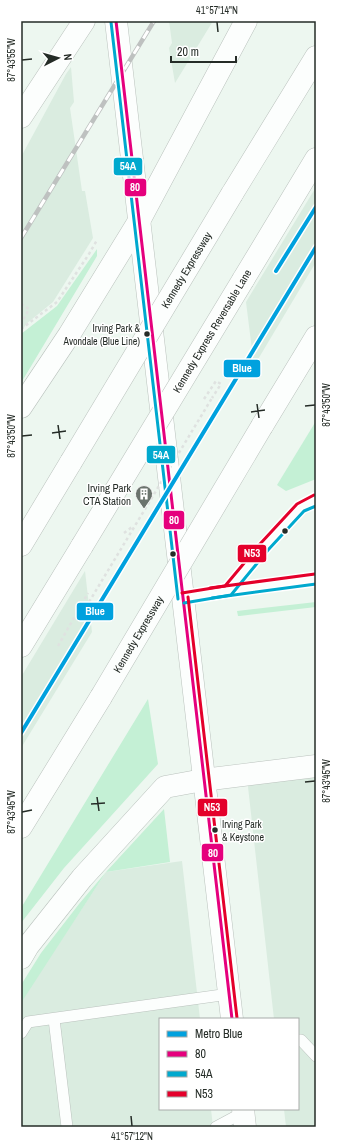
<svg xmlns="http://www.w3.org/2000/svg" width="337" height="1148" font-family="'Archivo Narrow',sans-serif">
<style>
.built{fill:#daece0}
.green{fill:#c4f0d5}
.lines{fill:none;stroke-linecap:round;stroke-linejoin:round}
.lane-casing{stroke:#bac2bd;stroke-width:12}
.street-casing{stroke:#bac2bd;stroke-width:23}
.secondary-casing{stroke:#bac2bd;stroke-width:23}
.primary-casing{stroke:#bac2bd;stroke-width:23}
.highway-casing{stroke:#bac2bd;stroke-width:23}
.path{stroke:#dfe2e0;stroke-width:2.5;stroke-dasharray:3 3;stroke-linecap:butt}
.lane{stroke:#fcfefd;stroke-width:11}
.street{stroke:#fcfefd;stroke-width:22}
.secondary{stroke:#fcfefd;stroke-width:22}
.primary{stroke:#fcfefd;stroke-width:22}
.highway{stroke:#fcfefd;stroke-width:22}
.rail-casing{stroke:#bec1c0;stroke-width:4.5}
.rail{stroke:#fff;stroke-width:3;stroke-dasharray:9;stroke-linecap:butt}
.highway-bridge-casing{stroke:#bac2bd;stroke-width:23;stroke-linecap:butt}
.path-bridge{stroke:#dfe2e0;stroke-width:2.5;stroke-dasharray:3 3;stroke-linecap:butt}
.highway-bridge{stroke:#fcfefd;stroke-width:22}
.bus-1-casing{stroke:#fff;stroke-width:6}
.bus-2-casing{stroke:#fff;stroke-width:6}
.bus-3-casing{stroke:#fff;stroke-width:6}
.bus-1{stroke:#e5007d;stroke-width:3}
.bus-2{stroke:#00a9ce;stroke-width:3}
.bus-3{stroke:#e4002b;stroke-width:3}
.metro-1-casing{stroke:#fff;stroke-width:7}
.metro-1{stroke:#00a1de;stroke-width:4}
.ticks{fill:none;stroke:#252c27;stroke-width:1.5}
.bus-dot{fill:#252c27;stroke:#fff;stroke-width:1.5}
.labels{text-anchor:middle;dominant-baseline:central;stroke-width:3;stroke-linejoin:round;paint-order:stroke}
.bus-label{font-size:10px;fill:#252c27;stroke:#fff;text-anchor:end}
.street-label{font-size:11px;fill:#252c27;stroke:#fff}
.poi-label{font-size:11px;fill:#252c27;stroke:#fff;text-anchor:end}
.line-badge{stroke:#fff;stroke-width:1.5}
.badge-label{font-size:11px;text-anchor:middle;font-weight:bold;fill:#fff}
.neatline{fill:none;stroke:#252c27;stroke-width:1.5}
.ticks-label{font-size:10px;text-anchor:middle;fill:#252c27}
</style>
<rect width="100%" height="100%" fill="#edf7f0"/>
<!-- built -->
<g class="built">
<path d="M169,21H213L175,83L169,48L172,43Z"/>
<path d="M71,67L74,102L70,108L82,191H85L93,238L53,302L26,324L21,333V157L66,74Z"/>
<path d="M316,187V262L254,366L246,302Z"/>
<path d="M85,571L92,632L21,748V677Z"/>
<path d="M316,769V1127H286L284,1109H298V1019H274L247,778Z"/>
<path d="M182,861L200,1019H160V1109H211L213,1127H21V1003L26,994L106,872Z"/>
</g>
<!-- green -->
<g class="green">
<path d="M97,249V256L21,383V334L57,306Z"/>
<path d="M316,421V479L286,491L277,485Z"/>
<path d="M316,602V607L240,616H238L237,611Z"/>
<path d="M148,699L158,764L64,868L21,923V908Z"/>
<path d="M164,809L170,862L106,872L21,1003V985L41,953L79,904L106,872Z"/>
</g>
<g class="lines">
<!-- lane casing -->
<g class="lane-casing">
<g id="lane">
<path d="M228,591L264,547L301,507L316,500"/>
<path d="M183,598L316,579"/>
<path d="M54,1019L67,1127"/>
<path d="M21,1033L28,1022L229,994"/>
<path d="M298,1040H301L316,1056"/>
<path d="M216,1127L244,1112"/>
</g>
</g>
<!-- street casing -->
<g class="street-casing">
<path id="street" d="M203,780L316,766"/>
</g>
<!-- secondary casing -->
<g class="secondary-casing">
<path id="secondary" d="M21,117L84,21"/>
</g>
<!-- primary casing -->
<g class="primary-casing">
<g id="primary">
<path d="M116,21L232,1019"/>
<path d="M139,221L246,21"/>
<path d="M21,958L28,946L82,878L165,787L203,780"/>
<path d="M243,1109L245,1127"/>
</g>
</g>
<!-- highway casing -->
<g class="highway-casing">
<g id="highway">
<path d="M232,194L316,57"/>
<path d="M243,280L316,159"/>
<path d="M21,407L69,335L139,221"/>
<path d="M262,426L316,337"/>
<path d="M21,545L71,462"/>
<path d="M21,646L82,546"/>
<path d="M21,827L101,697"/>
</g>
</g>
<!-- path -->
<g class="path">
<path d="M21,304L29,309L21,324"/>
<path d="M21,329L57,302L89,254L97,240"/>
<path d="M204,399L216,381L221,384L212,398"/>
<path d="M124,533L132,527"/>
<path d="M58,646L88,593"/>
</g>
<!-- lane -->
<use href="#lane" class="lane"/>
<!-- street -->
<use href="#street" class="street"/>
<!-- secondary -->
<use href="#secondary" class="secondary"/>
<!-- primary -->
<use href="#primary" class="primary"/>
<!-- highway -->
<use href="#highway" class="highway"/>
<!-- rail casing -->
<g class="rail-casing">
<path id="rail" d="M21,238L154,21"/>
</g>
<!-- rail -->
<use href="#rail" class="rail"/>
<!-- highway-bridge casing -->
<g class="highway-bridge-casing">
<g id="highway-bridge">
<path id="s1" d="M71,462L232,194"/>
<path d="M82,546L243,280"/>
<path id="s2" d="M101,697L262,426"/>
</g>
</g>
<!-- path-bridge -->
<path class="path-bridge" d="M89,602L212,398"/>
<!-- highway-bridge -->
<use href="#highway-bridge" class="highway-bridge"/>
<!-- bus-1 casing -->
<g class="bus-1-casing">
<path id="bus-1" d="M116,21L232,1019"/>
</g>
<!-- bus-2 casing -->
<g class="bus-2-casing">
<g id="bus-2">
<path d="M111,22L178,599"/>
<path d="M212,598L316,584"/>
<path d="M184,603L231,595L268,550L304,511L316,506"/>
</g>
</g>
<!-- bus-3 casing -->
<g class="bus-3-casing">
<g id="bus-3">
<path d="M210,588L315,574"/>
<path d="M182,593L225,586L260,544L297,504L314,495"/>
<path d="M188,597L237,1018"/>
</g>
</g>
<!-- bus-1 -->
<use href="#bus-1" class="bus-1"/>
<!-- bus-2 -->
<use href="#bus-2" class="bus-2"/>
<!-- bus-3 -->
<use href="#bus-3" class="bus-3"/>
<!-- metro-1 casing -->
<g class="metro-1-casing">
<g id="metro-1">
<path d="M276,271L316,207"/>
<path d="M21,733L316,247"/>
</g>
</g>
<!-- metro-1 -->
<use href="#metro-1" class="metro-1"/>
</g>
<!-- ticks -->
<path class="ticks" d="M217,22L218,32M22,60L32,59M257,404L259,418M305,406L315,405M251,412L265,410M58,425L60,439M52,433L66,431M22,436L32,435M305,782L315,781M97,797L99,811M91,804L105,803M22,812L32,810M131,1116L132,1126"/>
<!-- icons -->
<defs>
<g id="building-pin" transform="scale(0.9)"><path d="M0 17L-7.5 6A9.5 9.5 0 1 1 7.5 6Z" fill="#6b736d" stroke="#fff"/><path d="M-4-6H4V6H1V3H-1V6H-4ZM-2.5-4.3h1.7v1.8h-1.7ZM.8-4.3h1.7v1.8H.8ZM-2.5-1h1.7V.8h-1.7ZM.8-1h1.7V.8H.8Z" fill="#fff"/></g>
</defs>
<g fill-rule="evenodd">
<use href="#building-pin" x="144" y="494"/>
</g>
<!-- markers -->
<g class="bus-dot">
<circle cx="147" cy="334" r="3.5"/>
<circle cx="285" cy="531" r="3.5"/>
<circle cx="173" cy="554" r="3.5"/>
<circle cx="215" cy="830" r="3.5"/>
</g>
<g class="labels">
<!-- bus labels -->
<g class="bus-label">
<text x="140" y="328">Irving Park &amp;<tspan x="140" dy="13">Avondale (Blue Line)</tspan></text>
<text x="222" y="824" text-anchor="start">Irving Park<tspan x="222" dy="13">&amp; Keystone</tspan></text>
</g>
<!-- street labels -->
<g class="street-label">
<text stroke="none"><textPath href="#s1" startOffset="224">Kennedy Expressway</textPath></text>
<text transform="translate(212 331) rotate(-59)">Kennedy Express Reversable Lane</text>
<text stroke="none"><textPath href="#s2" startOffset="73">Kennedy Expressway</textPath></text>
</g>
<!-- poi labels -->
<g class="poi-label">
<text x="131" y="488">Irving Park<tspan x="131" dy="13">CTA Station</tspan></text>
</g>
</g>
<g class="line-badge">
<rect x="113" y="157" width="30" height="19" rx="4" fill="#00a9ce"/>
<rect x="124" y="178" width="23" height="19" rx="4" fill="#e5007d"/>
<rect x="223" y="359" width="38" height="19" rx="4" fill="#00a1de"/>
<rect x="146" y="445" width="30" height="19" rx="4" fill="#00a9ce"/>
<rect x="163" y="510" width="22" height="20" rx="4" fill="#e5007d"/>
<rect x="237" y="544" width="30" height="19" rx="4" fill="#e4002b"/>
<rect x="76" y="602" width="38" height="19" rx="4" fill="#00a1de"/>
<rect x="197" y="798" width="31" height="19" rx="4" fill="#e4002b"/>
<rect x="201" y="843" width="23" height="19" rx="4" fill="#e5007d"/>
</g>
<g class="badge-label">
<text x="128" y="170">54A</text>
<text x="135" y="191">80</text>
<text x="242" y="372">Blue</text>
<text x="161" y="459">54A</text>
<text x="174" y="524">80</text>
<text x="252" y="557">N53</text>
<text x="95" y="615">Blue</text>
<text x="212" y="811">N53</text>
<text x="213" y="857">80</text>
</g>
<!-- border -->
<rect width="337" height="1148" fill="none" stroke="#ffffff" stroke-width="44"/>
<!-- legend -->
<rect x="159" y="1018" width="140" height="92" fill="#ffffff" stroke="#a8aba9"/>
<rect x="167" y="1031" width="20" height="6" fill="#00a1de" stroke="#a8aba9"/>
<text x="195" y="1038" font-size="12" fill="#252c27">Metro Blue</text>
<rect x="167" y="1051" width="20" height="6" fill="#e5007d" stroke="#a8aba9"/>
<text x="195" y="1058" font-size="12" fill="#252c27">80</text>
<rect x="167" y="1071" width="20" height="6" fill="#00a9ce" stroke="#a8aba9"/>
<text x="195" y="1078" font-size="12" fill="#252c27">54A</text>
<rect x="167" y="1091" width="20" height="6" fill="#e4002b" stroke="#a8aba9"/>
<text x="195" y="1098" font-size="12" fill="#252c27">N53</text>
<!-- north arrow -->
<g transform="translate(58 58) rotate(84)" stroke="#ffffff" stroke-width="3" paint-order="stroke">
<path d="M0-3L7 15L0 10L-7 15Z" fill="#252c27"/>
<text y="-6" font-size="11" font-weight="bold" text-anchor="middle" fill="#252c27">N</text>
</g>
<!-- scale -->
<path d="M171 56v6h65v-6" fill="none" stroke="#252c27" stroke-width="2"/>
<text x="177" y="56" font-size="12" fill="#252c27" stroke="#ffffff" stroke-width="3" paint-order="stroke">20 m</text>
<rect x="22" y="22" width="293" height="1104" class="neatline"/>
<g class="ticks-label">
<text x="217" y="14">41°57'14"N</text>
<text transform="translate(11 60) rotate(-90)" y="4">87°43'55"W</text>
<text transform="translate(326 405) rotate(-90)" y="4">87°43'50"W</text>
<text transform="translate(11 436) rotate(-90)" y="4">87°43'50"W</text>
<text transform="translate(326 781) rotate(-90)" y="4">87°43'45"W</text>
<text transform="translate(11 812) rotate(-90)" y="4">87°43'45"W</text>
<text x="132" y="1140">41°57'12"N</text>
</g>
</svg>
